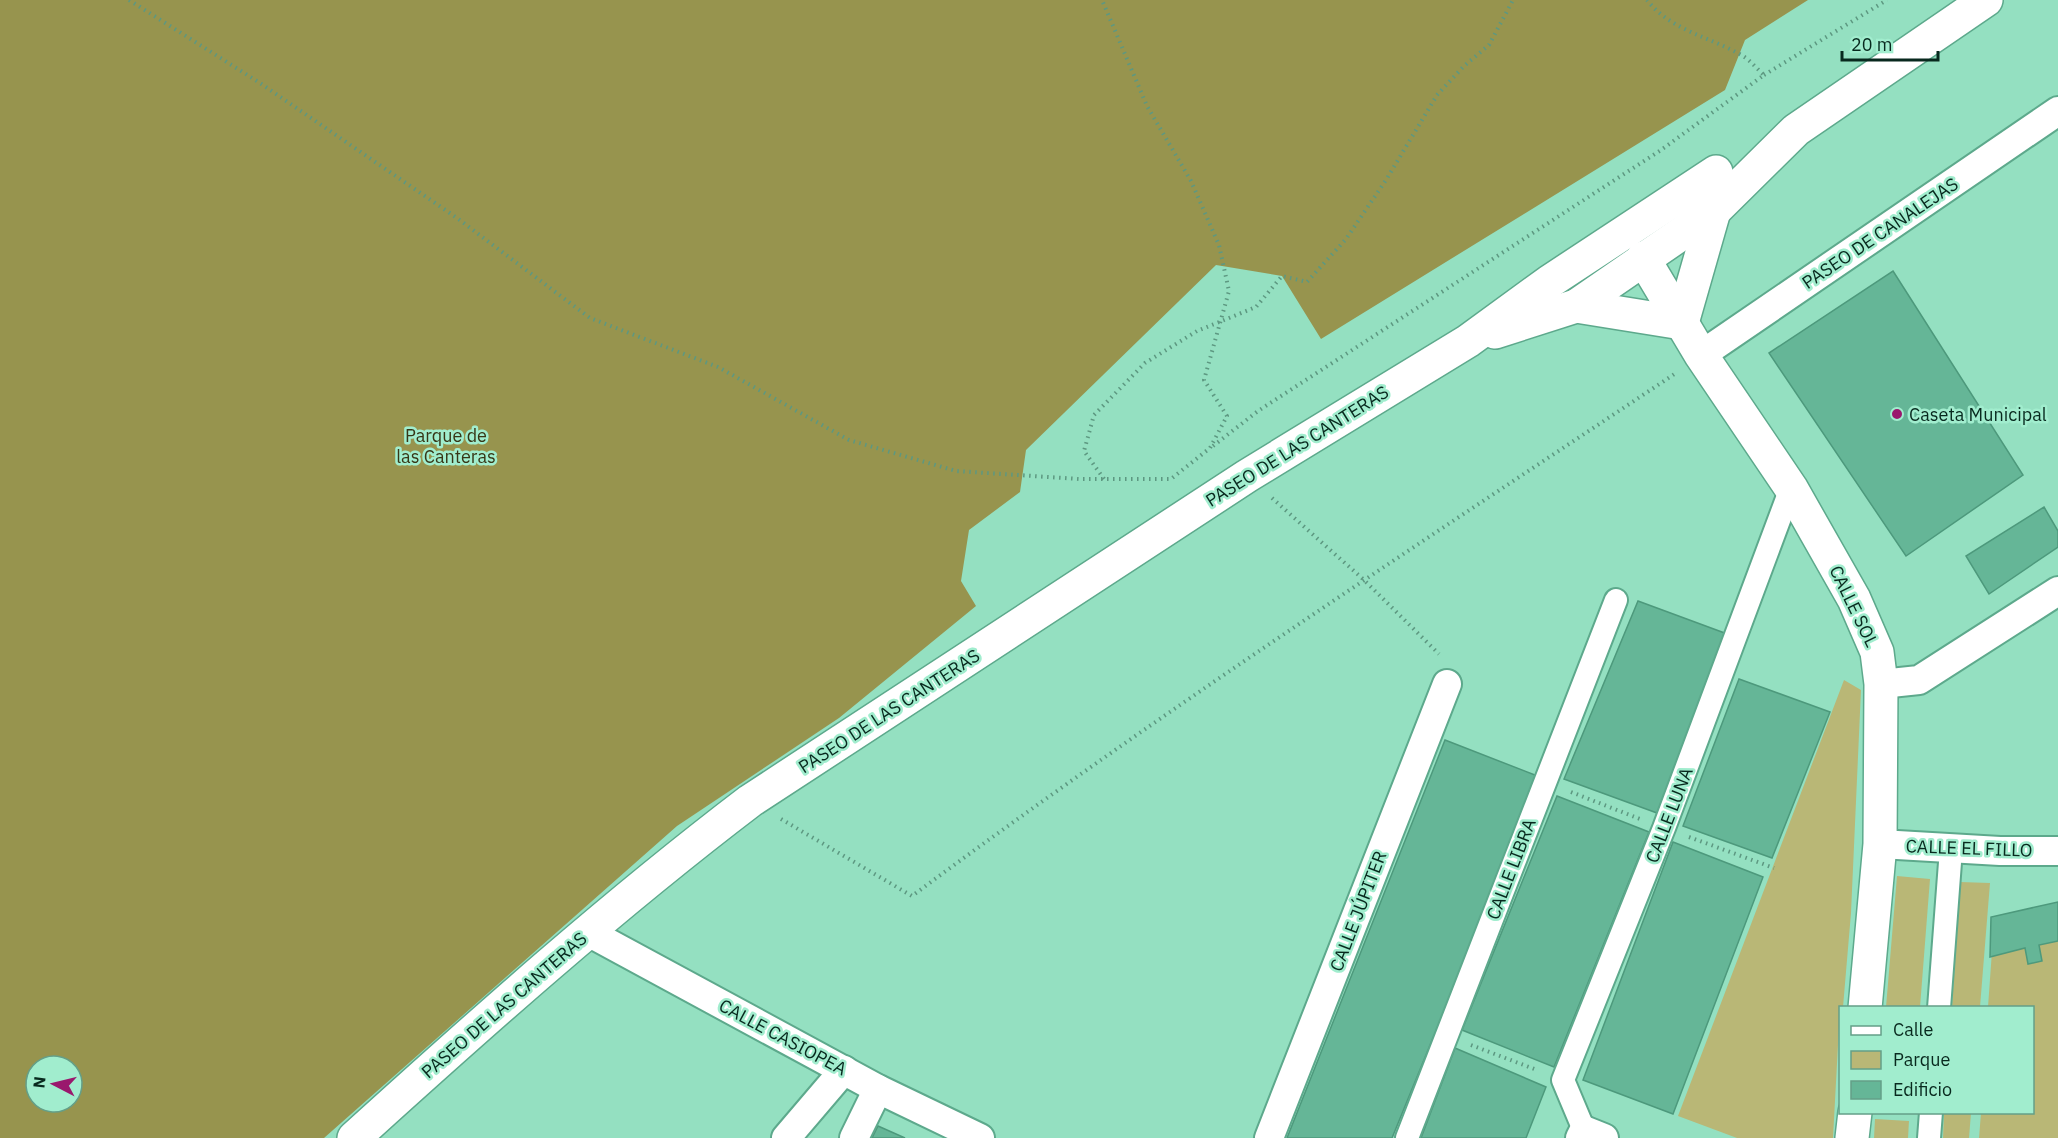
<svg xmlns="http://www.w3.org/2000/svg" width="2058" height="1138" font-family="'IBM Plex Sans',sans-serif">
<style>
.green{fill:#b9b776}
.forest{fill:#97944e;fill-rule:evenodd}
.building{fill:#65b697;stroke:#4d997c;stroke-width:1.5}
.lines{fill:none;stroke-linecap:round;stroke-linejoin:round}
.pedestrian-casing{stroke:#5da98c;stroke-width:26}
.minor-casing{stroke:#5da98c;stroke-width:32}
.tertiary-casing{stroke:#5da98c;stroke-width:36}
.path{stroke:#5d9881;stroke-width:4;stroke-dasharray:1.5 4.5;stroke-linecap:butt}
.pedestrian{stroke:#fff;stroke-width:22}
.minor{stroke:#fff;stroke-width:28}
.tertiary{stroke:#fff;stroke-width:33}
.poi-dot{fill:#9a186d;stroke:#a1edce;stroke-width:2}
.labels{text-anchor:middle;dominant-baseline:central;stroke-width:5;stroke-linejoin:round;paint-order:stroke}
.street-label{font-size:18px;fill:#08291e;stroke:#a1edce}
.poi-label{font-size:18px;fill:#08291e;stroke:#a1edce;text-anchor:start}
.park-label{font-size:18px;fill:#373616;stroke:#a1edce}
</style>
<rect width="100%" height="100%" fill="#94e0c1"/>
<!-- green -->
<g class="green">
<path d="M1844,680L1861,690L1851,913L1843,1007L1840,1008L1833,1138H1737L1678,1116Z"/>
<path d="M1897,876L1930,879L1920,1007H1886Z"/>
<path d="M1960,882L1990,883L1980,1007H1952Z"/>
<path d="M2058,916V1138H1979L1981,1113L2032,1112V1008L1988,1007L1993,937Z"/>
<path d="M1944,1113H1971L1969,1138H1943Z"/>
<path d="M1875,1119L1909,1121L1908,1138H1874Z"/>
</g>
<!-- forest -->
<path class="forest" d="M0,0H1808L1745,40L1725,90L1321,339L1282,276L1216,265L1026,450L1020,492L969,530L961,581L976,606L839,718L677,826L324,1138H0ZM36,1066H72V1102H36Z"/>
<!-- building -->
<g class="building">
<path d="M1893,271L2023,475L1906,556L1769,353Z"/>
<path d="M2044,507L2058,531V547L1989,594L1966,556Z"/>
<path d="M1638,601L1730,635L1657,813L1564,779Z"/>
<path d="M1739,679L1830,712L1772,858L1683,826Z"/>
<path d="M1445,740L1540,777L1392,1138H1287Z"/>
<path d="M1557,796L1649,832L1554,1067L1462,1030Z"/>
<path d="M1673,842L1763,877L1673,1114L1583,1080Z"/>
<path d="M2058,902V941L2039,945L2042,961L2028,964L2025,948L1990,957L1991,917Z"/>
<path d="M1455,1048L1546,1087L1526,1138H1421Z"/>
<path d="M878,1126L905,1138H872Z"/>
</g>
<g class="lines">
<!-- pedestrian casing -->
<g class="pedestrian-casing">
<g id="pedestrian">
<path d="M1939,1008L1951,849"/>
<path d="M1584,1130L1563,1080L1664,828L1791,488"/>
<path d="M1407,1138L1616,600"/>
<path d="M1929,1138L1931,1112"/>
</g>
</g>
<!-- minor casing -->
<g class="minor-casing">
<g id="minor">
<path d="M1701,355L2058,111"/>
<path d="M1881,684L1919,680L2058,591"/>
<path d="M1880,844L2000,851H2058"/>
<path d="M588,932L878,1089L980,1138"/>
<path d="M786,1138L844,1070"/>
<path d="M854,1138L878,1089"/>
<path d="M1269,1138L1447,684"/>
<path d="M1580,1138L1584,1130L1604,1138"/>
</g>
</g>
<!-- tertiary casing -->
<g class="tertiary-casing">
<g id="tertiary">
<path d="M1643,258L1701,355L1791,488L1854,599L1877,652L1881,684L1880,844L1865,1008"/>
<path d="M1576,306L1714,211L1796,130L1986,0"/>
<path d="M1495,332L1576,306L1682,323L1714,211"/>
<path d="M354,1138C482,1022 612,906 750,801L1247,476L1468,341L1549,282L1716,172"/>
<path d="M1852,1138L1855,1112"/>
</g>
</g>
<!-- path -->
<g class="path">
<path d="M129,0L260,83L457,218L590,318L718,367L849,440L956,471L1079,479H1171L1210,448L1227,416L1204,380L1229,291L1219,245L1191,181L1147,106L1102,0"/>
<path d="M1764,75L1887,0"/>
<path d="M1213,446L1258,411L1661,150L1764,75C1757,69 1751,61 1743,56C1711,37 1671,31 1647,0"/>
<path d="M1104,479L1084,451L1094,415L1145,363L1197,331L1256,307L1282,276L1307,282L1346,239L1386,180L1437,95L1464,66L1489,45L1513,0"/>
<path d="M1272,498L1364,580L1439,654"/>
<path d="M1571,792L1640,819"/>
<path d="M781,819L912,896C1160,712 1419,544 1676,373"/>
<path d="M1689,837L1774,868"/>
<path d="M1471,1045L1537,1070"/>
</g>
<!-- pedestrian -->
<use href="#pedestrian" class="pedestrian"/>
<!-- minor -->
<use href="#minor" class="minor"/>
<!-- tertiary -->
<use href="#tertiary" class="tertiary"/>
</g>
<!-- markers -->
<circle class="poi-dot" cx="1897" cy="414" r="6"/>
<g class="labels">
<!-- street labels -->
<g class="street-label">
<text transform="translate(1880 233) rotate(-34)">PASEO DE CANALEJAS</text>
<text transform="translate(1297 446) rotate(-32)">PASEO DE LAS CANTERAS</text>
<text transform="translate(1854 606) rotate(64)">CALLE SOL</text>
<text transform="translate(889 711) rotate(-33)">PASEO DE LAS CANTERAS</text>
<text transform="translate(1669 815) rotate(-69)">CALLE LUNA</text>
<text transform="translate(1969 848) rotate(2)">CALLE EL FILLO</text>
<text transform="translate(1511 869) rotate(-69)">CALLE LIBRA</text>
<text transform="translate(1358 911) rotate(-69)">CALLE JÚPITER</text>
<text transform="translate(504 1005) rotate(-41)">PASEO DE LAS CANTERAS</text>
<text transform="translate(783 1037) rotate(28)">CALLE CASIOPEA</text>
</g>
<!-- poi labels -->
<g class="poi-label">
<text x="1909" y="414">Caseta Municipal</text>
</g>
<!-- park labels -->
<g class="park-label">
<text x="446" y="435">Parque de<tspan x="446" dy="21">las Canteras</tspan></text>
</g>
</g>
<!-- legend -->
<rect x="1839" y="1006" width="195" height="108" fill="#a1edce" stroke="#649f88" stroke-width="1.5"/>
<rect x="1851" y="1026" width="30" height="9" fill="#ffffff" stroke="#649f88" stroke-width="1.5"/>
<text x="1893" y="1036" font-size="18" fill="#08291e">Calle</text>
<rect x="1851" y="1051" width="30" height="18" fill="#b9b776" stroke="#649f88" stroke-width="1.5"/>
<text x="1893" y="1066" font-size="18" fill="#08291e">Parque</text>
<rect x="1851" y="1081" width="30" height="18" fill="#65b697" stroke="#649f88" stroke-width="1.5"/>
<text x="1893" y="1096" font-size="18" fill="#08291e">Edificio</text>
<!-- north arrow -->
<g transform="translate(54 1084) rotate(277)"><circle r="28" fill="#a1edce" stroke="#649f88" stroke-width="1.5"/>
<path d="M0-4.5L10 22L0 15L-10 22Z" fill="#9a186d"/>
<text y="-9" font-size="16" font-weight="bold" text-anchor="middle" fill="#08291e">N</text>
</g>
<!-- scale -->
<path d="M1842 51v9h96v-9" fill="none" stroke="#08291e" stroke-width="3"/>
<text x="1851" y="51" font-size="18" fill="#08291e" stroke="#a1edce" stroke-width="4.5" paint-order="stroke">20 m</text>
</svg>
